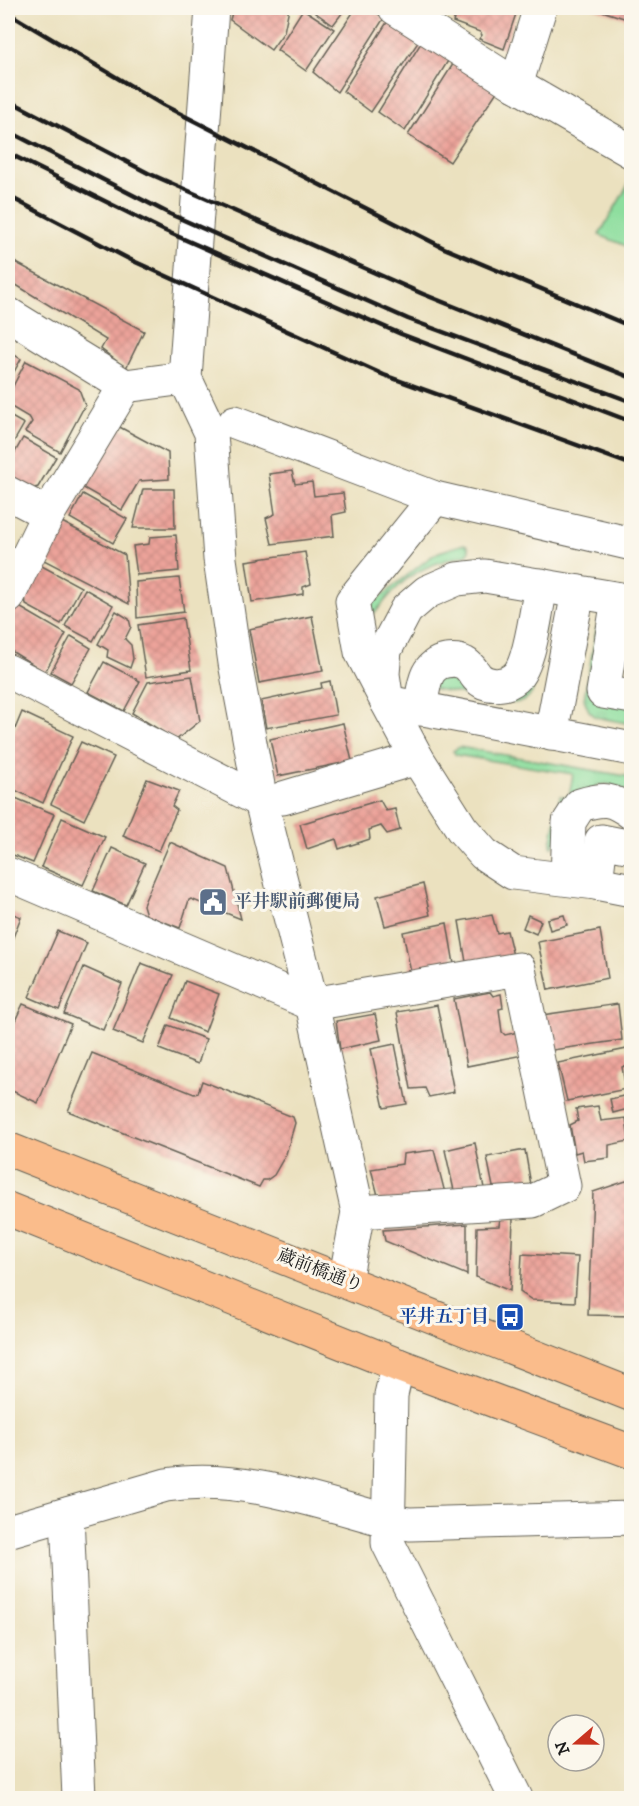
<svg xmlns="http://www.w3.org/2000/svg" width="639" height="1806" font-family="'IM FELL DW Pica','Noto Serif JP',serif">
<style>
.grass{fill:url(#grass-tufts);stroke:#547d5d;stroke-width:1.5}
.park{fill:#8dde9e;stroke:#547d5d;stroke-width:1.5}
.building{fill:url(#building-cross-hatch)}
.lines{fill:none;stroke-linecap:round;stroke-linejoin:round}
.minor-casing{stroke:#646155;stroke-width:35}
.major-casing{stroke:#646155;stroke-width:35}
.minor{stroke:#fff;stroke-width:33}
.major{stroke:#fabc8b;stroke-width:33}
.rail{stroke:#1c1c1c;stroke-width:4.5}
.labels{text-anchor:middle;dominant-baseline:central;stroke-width:6;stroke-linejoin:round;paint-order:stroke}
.service-label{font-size:18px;font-weight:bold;fill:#4e5e75;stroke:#fbf7ec;text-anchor:start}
.street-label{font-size:18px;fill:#1c1c1c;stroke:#fbf7ec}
.transit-label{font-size:18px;font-weight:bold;fill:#164399;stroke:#fbf7ec;text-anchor:end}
</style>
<defs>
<pattern id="grass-tufts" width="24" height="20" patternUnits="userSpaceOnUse" patternTransform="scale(1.5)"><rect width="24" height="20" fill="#8dde9e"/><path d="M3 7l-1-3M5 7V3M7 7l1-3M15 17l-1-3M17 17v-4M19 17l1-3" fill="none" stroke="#79be88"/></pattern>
<pattern id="building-cross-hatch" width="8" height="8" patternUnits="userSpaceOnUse" patternTransform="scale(1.5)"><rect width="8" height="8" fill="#eca39a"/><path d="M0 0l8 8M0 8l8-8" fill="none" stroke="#ca8c84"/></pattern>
</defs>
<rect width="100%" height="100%" fill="#fbf7ec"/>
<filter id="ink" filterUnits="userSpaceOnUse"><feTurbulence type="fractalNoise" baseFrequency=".0167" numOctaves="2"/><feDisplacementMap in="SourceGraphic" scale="12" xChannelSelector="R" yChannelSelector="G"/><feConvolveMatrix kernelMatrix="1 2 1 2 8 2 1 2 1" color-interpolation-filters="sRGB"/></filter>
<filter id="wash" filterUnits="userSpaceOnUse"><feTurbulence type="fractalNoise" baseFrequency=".008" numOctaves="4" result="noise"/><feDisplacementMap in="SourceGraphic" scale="24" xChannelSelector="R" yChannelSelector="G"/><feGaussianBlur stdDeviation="1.35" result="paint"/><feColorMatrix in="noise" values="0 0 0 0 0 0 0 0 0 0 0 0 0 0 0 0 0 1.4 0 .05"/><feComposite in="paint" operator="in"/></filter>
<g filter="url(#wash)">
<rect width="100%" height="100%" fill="#ebe1bf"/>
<!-- grass -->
<g class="grass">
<path d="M464,544L468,546L469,550L468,554C421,566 405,574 375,613L370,612L369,607L374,602L429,558L439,552Z"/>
<path d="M546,617L532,693L524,701L514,703L430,688L440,669L488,691Z"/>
<path d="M597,625L631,708V724L596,717L589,711L584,699Z"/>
<path d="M459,747L631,777V793L608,784L597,785L552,847L551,845L560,796L569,797L573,774L456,755L453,751Z"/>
</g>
<!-- park -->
<path class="park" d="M631,180V248L599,235Z"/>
<g id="blocks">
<!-- building -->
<g class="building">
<path d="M233,8H289L284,32L271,50L230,20Z"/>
<path d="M309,8H346L333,25Z"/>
<path d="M356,8H369L384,18L337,92L313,72Z"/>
<path d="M458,8H518L504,49L479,39L482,35L480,32L453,22Z"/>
<path d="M593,8H632V15L630,20Z"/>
<path d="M303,9L334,29L306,71L277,50Z"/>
<path d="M391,16L421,38L371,112L343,91Z"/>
<path d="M424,38L451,56L405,131L378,112Z"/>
<path d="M455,61L498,90L450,162L408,135Z"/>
<path d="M9,259L144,331L126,368L101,349L106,340L8,280Z"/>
<path d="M8,351L21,359L8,383Z"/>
<path d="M26,361L79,389L85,405L60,452L25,432L32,422L30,418L8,405V396Z"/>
<path d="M8,415L24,424L8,452Z"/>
<path d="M114,424L168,453L169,479L139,481L122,510L80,486Z"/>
<path d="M23,438L56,457L38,487L24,491L8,482V465Z"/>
<path d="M292,471L295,484L312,482L314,496L343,493L346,512L332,515L334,536L272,544L266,518L275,514L269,474Z"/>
<path d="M143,489H174L175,528H133Z"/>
<path d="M83,494L127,519L113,543L70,518Z"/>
<path d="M60,521L125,555L129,604L40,558Z"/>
<path d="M176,535L179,571L137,575L133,546L149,544L150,537Z"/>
<path d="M305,552L311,584L303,587V594L252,602L246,561Z"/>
<path d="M40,565L81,587L61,624L26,605L25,594Z"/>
<path d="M179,578L184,612L137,618L136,582Z"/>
<path d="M85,589L113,605L93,641L65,626Z"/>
<path d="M16,605L66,634L45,672L8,649V619Z"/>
<path d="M116,611L129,619L131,627L125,639L131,645L133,659L130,668L107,657L108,650L98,644Z"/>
<path d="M312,616L323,671L259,683L249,629Z"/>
<path d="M183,618L191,670L146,677L138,625Z"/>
<path d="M71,636L91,648L71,683L51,672Z"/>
<path d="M104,662L140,681L124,711L88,692Z"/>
<path d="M192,676L200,721L176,740L132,713L148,682Z"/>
<path d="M330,681L336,715L266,728L261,701L322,688L321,683Z"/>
<path d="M22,712L73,736L43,803L8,787V746Z"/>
<path d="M343,723L352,761L278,776L270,739Z"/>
<path d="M81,742L114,757L84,820L51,804Z"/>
<path d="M147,779L179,791L172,806L177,810L159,851L123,836Z"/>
<path d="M8,795L54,814L33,863L8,853Z"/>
<path d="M380,800L386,811L395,809L400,830L387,834L381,826L369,830L370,839L339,849L336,839L307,849L300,824Z"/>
<path d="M62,818L105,837L83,885L41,867Z"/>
<path d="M170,842L228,868L241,919L191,899L189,900L180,928L146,915L143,905Z"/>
<path d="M112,848L145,863L126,905L93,891Z"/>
<path d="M423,884L430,915L385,926L377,896Z"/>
<path d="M8,912L21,917L8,950Z"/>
<path d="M492,915L497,933L507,931L514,960L467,968L459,921Z"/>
<path d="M528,915L541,921L536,934L523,928Z"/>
<path d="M564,915L567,925L550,930L547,919Z"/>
<path d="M447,923L455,970L412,978L403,932Z"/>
<path d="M600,930L608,978L548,990L538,942Z"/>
<path d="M58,931L87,943L59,1010L29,997Z"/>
<path d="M141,963L173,975L143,1043L113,1031Z"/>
<path d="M84,967L122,984L103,1030L64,1014Z"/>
<path d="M185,981L219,994L205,1032L171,1018Z"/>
<path d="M490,992L493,996L501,994L503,1008L499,1009L502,1032L505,1035L518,1032L523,1055L467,1066L454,999Z"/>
<path d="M23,1004L71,1024L38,1103L8,1089V1028L11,1029Z"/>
<path d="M618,1004L622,1040L546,1051L542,1015Z"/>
<path d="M437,1005L454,1092L429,1097L425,1088L411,1089L397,1012Z"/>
<path d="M375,1014L381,1040L340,1049L336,1021Z"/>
<path d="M168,1025L206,1039L198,1064L159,1049Z"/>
<path d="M395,1044L407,1104L384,1108L371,1049Z"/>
<path d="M627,1049L630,1064L622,1067L626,1089L567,1101L558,1063Z"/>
<path d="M92,1053L194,1094L198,1093L202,1081L293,1117L295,1123L286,1154L274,1175L267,1180H263L259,1187L68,1111Z"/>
<path d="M632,1094V1108L613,1113L610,1099Z"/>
<path d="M598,1106L601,1121L626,1118L629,1141L609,1145V1158L584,1161L582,1151L575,1153L570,1125L578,1121L576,1109Z"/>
<path d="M475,1143L484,1188L455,1195L445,1150Z"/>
<path d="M434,1150L446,1197L380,1203L371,1169L402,1164L403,1154Z"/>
<path d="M525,1150L531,1185L494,1192L487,1157Z"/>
<path d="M632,1179V1316L588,1315L593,1192Z"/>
<path d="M500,1218L513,1219L510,1291L476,1277L477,1227L499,1226Z"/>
<path d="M467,1224V1275L385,1241L383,1230Z"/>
<path d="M522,1254L578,1257L575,1302L532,1300L520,1292Z"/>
</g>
</g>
</g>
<g filter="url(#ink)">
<use href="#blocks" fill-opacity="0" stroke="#646155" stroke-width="1.5"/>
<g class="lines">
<!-- minor casing -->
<g class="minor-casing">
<g id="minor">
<path d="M212,8L185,378L211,433L220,559L235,663L261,801L312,1004L358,1212L345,1281"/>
<path d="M395,8L516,85L632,152"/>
<path d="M516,85L540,8"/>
<path d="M8,314L125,386L185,378"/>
<path d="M235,422L435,498L632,544"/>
<path d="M8,493L48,514"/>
<path d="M435,498L352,601L361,652L387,702L632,749"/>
<path d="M8,597L48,514L125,386"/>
<path d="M618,599L603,692L632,697"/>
<path d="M632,601L485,576L457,579L427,592L406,610L385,650L383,674L387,702L417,758L462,829L484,854L513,873L596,883L632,890"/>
<path d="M8,671L261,801"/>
<path d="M420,709C424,689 423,665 446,661C452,660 459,660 464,663C470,666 473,672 477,677C486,687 505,687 515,678C530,666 537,606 541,585"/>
<path d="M551,734L578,592"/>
<path d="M283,798L417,758"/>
<path d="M8,874L312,1004L519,969L564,1186L533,1201L358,1212"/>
<path d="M567,879L569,822L580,805C604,798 611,798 632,813"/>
<path d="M596,883L601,841L632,847"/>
<path d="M398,1365L391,1395L388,1543L516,1798"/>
<path d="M67,1514L79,1798"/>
<path d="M8,1531L166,1485C240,1473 318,1502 389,1521L410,1524L632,1518"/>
</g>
</g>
<!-- major casing -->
<g class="major-casing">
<g id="major">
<path d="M8,1149L632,1395"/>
<path d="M8,1209L398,1365L632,1452"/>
</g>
</g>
<!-- minor -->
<use href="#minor" class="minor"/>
<!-- major -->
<use href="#major" class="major"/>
<!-- rail -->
<g class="rail">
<path d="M8,13L163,105L444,248L632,327"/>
<path d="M8,100L148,173L423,294L632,378"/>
<path d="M8,131L170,214L408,319L632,402"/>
<path d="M8,153L163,230L401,334L632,422"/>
<path d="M8,196L129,259L384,375L632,465"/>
</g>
</g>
</g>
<!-- icons -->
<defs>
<g id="civic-square" transform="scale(1.5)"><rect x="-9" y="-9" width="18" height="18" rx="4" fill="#5c6f8a" stroke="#fbf7ec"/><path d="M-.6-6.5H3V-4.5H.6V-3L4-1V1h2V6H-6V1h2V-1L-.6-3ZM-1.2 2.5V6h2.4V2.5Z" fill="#fff"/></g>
<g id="bus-square" transform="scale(1.5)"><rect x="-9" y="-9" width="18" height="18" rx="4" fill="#1a4fb4" stroke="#fbf7ec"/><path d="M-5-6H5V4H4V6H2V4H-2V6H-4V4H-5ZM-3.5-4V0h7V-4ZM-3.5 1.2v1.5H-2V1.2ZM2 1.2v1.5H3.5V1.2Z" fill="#fff"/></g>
</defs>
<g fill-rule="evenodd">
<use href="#civic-square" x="213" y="902"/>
<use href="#bus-square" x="510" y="1317"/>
</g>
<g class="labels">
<!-- service labels -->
<g class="service-label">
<text x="234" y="902">平井駅前郵便局</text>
</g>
<!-- street labels -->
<g class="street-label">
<text transform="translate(320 1271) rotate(21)">蔵前橋通り</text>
</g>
<!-- transit labels -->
<g class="transit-label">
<text x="489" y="1317">平井五丁目</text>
</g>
</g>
<!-- margin -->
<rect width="639" height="1806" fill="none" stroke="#fbf7ec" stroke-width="30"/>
<!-- north arrow -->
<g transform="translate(576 1743) rotate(250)"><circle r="28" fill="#fbf7ec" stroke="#a29f99" stroke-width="1.5"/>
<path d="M0-4.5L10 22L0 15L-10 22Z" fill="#c8321e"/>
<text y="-9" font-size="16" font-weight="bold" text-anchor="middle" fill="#1c1c1c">N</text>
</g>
</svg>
